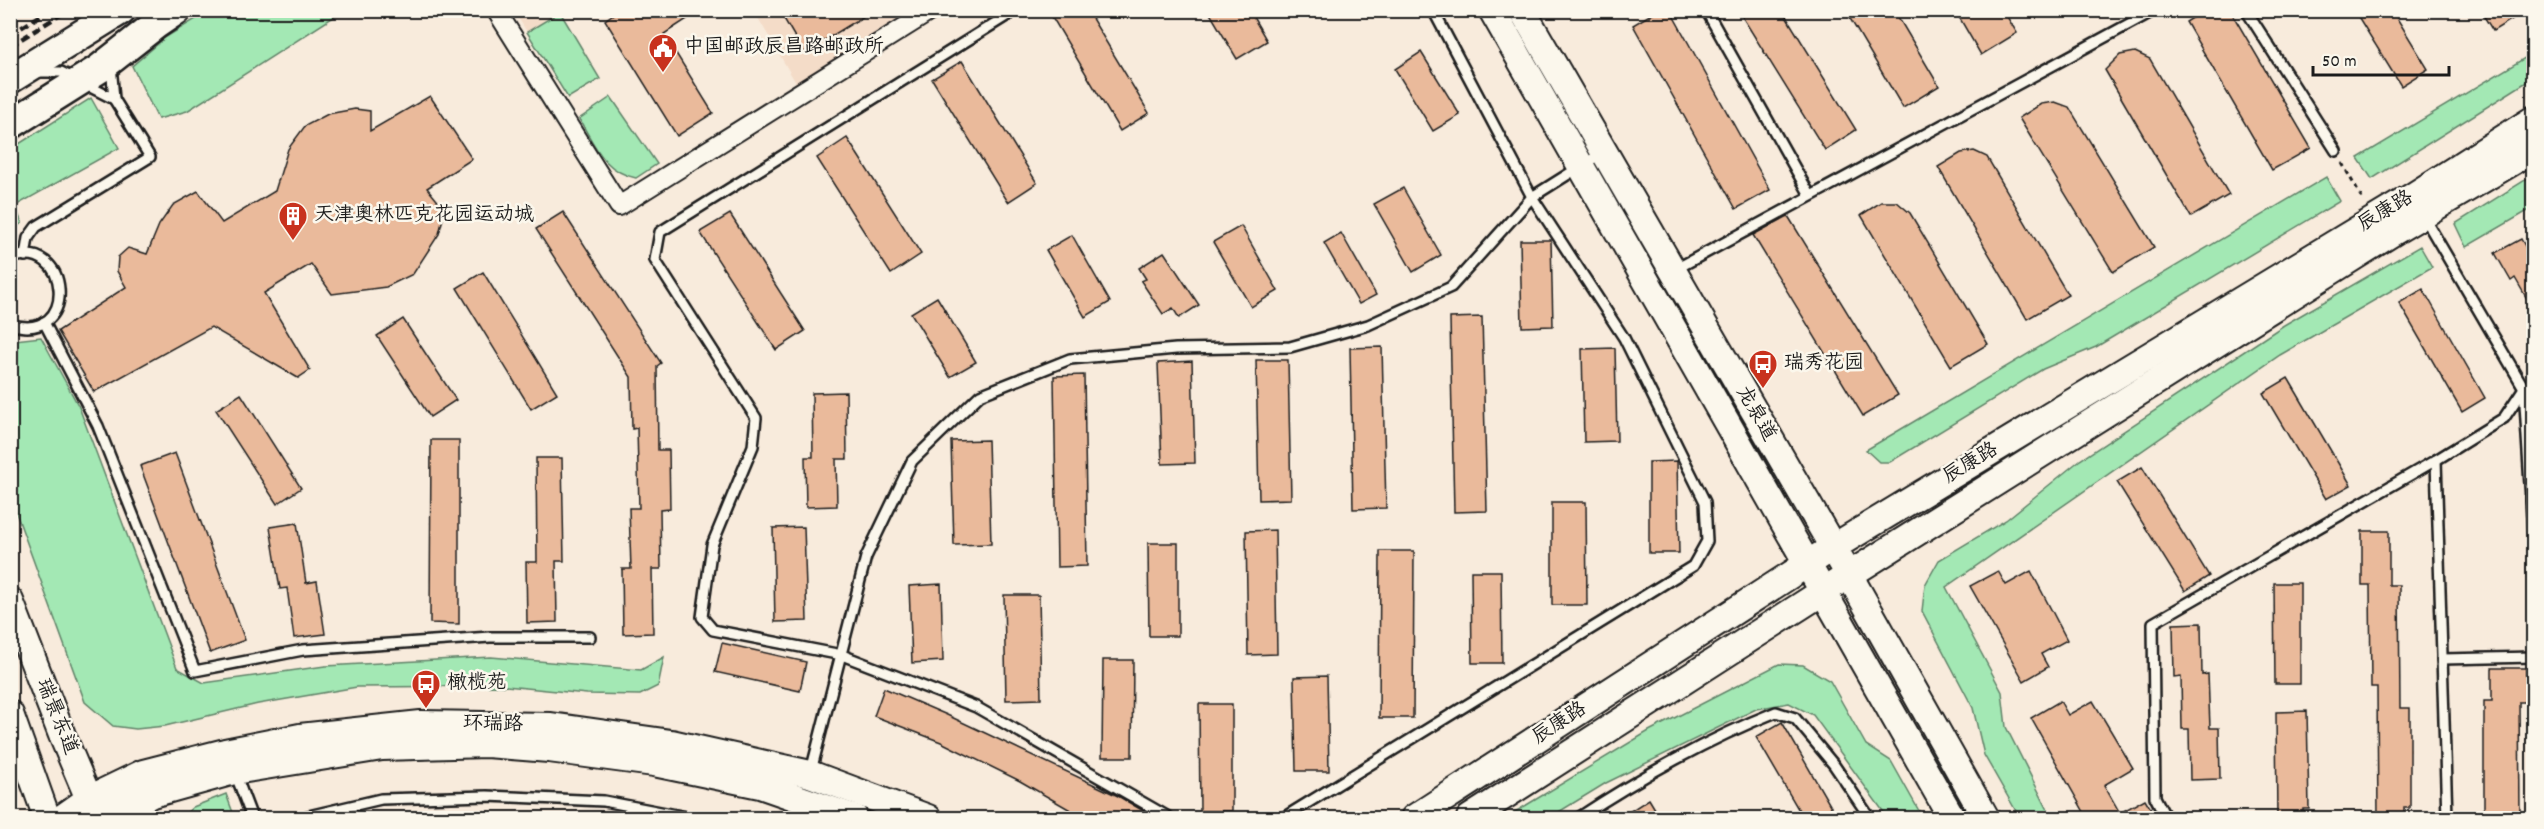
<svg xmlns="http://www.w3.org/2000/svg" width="2544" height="829" font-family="Dekko,'LXGW WenKai TC',sans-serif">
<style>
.built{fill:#f4dcc8}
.green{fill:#a3e8b4;stroke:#608268;stroke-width:1.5}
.building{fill:#eaba9b;stroke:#1c1c1c;stroke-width:1.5}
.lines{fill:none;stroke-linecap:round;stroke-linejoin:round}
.lane-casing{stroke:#1c1c1c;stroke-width:14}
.street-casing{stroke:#1c1c1c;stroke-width:22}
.secondary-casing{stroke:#1c1c1c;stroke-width:30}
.primary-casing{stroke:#1c1c1c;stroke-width:33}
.path{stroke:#1c1c1c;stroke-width:3;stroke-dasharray:4.5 4.5;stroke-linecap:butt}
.lane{stroke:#fbf7ec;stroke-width:9}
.street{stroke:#fbf7ec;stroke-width:18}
.secondary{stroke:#fbf7ec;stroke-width:26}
.primary{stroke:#fbf7ec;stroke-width:28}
.rail{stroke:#1c1c1c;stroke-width:4.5;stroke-dasharray:9 4.5;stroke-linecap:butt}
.labels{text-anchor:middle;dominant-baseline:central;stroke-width:5;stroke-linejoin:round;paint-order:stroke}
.poi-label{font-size:20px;fill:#1c1c1c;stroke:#fbf7ec;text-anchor:start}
.street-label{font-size:20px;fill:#1c1c1c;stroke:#fbf7ec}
</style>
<rect width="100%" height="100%" fill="#f8ebdc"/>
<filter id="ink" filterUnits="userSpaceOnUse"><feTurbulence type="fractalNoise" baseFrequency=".0167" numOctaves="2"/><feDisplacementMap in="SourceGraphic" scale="12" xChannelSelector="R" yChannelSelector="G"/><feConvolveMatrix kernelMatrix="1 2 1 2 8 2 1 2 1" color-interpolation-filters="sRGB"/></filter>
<g filter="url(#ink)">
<!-- built -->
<g class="built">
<path d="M514,11H562L527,32Z"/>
<path d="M754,11H911L796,83Z"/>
</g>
<!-- green -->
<g class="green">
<path d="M209,11V10L343,11L187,111L158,119L132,66L166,37Z"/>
<path d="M560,12L600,79L568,98L527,32Z"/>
<path d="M2533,53V78L2372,179L2358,158Z"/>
<path d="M611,97L657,164L636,178C603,171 595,145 579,119Z"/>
<path d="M91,98L119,148L15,206L22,223L11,231V149Z"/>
<path d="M2533,175V208L2466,247L2455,224Z"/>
<path d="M2326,177L2340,201L2096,347L2043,369L1890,462H1879L1866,450Z"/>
<path d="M2420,246L2432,267L2280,355L1946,587L2002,692L2006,727L2052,818H2020L1984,755L1973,708L1922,611L1925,585L1939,560L2006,520L2080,460L2284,325Z"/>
<path d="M41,337L79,407L177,668L204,683L325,666L491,657L641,670L664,657L658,686L640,695L587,694L506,686L357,687L258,704L165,726L136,729L113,726L85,702L11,499V339L15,340Z"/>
<path d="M1779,664L1803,665L1830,681L1866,745L1891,761L1923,818H1888L1813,715L1789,703L1756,709L1606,783L1549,818H1505L1649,731Z"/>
<path d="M226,794L235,818H181L193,807Z"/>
</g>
<!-- building -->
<g class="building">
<path d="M619,10H701L664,34L713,113L677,136L605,20Z"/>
<path d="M779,10H874L804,53Z"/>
<path d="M1048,10H1087L1149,113L1120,131Z"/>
<path d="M1208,10H1249L1267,41L1237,59Z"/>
<path d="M1658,10H1670L1770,190L1736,209L1633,25Z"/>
<path d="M1738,10H1782L1856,130L1825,150Z"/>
<path d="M1845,10H1894L1939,86L1903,108Z"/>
<path d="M1955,10H2003L2017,33L1981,55Z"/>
<path d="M2205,10H2230L2311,148L2272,170L2186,22Z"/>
<path d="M2354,10H2392L2428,69L2401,86Z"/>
<path d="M2480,10H2527L2493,31Z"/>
<path d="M1421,52L1460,115L1433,131L1395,69Z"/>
<path d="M2135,52L2150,59L2229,195L2191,217L2105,70L2120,55Z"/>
<path d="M962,61L1037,183L1008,202L932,79Z"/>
<path d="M430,96L472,159L427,188L445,210L439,234L413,274L386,287L332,294L311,264L264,293L310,370L298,378L211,327L94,392L58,331L126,287L117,271L118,257L128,248L147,254L159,225L173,205L198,191L222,223L275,191L288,149L305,126L328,114L355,109L370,111V131Z"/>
<path d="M2055,102L2069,107L2154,247L2113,272L2019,118L2041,104Z"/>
<path d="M847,138L921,254L891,274L817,158Z"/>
<path d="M1974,151L1987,157L2068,295L2027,319L1938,167L1961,153Z"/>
<path d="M1403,188L1441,255L1413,272L1374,204Z"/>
<path d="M1881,202H1897L1910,213L1988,344L1951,366L1861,215Z"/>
<path d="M563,212L661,363L657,366L658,450H669L670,509L660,510L661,569H652L653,633L623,634L622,569H631L629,508H639L637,428L632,429L631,377L536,229Z"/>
<path d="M730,214L805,331L776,350L700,232Z"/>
<path d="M1788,216L1898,395L1863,416L1753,235Z"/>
<path d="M1241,226L1278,291L1251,307L1213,242Z"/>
<path d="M1341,233L1376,295L1359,304L1324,243Z"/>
<path d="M1072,235L1110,302L1085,317L1046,250Z"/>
<path d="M2521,239L2534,262V311L2515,278L2511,281L2495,253Z"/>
<path d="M1520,240H1551L1553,326L1522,327Z"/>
<path d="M1164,252L1199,305L1179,318L1173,308L1163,314L1141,281L1146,279L1139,268Z"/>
<path d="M483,272L557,393L531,409L457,288Z"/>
<path d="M2423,289L2485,398L2462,412L2399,303Z"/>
<path d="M937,297L976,362L950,377L911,313Z"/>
<path d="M1482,317L1487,511L1454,512L1450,318Z"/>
<path d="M403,319L456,400L430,417L377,336Z"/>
<path d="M1382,347L1386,508L1353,509L1350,348Z"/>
<path d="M1615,348L1617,441L1584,442L1582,349Z"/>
<path d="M1256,360H1288L1291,499L1259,500Z"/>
<path d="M1192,361L1195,463L1162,464L1158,363Z"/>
<path d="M1084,375L1087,566L1057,567L1054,376Z"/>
<path d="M2288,378L2351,485L2326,499L2263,393Z"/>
<path d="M846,392L847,459H836L837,506L806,507L805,457H813L812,393Z"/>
<path d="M241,394L301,488L277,504L216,410Z"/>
<path d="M431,440H459V624L430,623Z"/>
<path d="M988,440L991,544L954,545L951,441Z"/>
<path d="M175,453L245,640L210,653L140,466Z"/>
<path d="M536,458H562L564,561H556L557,622L527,623L526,562H537Z"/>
<path d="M1677,461L1679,553H1649V462Z"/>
<path d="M2142,467L2209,576L2185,591L2117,482Z"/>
<path d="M1552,502H1586L1587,605H1552Z"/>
<path d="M297,523L306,583L317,581L325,634L294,638L287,588L280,589L270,527Z"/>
<path d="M804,527L807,621L775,622L773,528Z"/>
<path d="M1275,530L1277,654L1248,655L1246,531Z"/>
<path d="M2362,531H2389V585H2399L2400,708H2410V808H2404V819H2378L2377,687H2371L2370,585H2362Z"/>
<path d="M1148,543H1178V636H1149Z"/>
<path d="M1380,551H1414L1413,718H1379Z"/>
<path d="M1471,571H1501L1502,663H1472Z"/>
<path d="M1998,571L2006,585L2031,571L2067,640L2041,654L2048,667L2024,681L1970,586Z"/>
<path d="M2274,583H2300V684H2275Z"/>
<path d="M941,584L943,661L912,663L909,586Z"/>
<path d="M1004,595H1039L1041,699L1006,700Z"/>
<path d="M2201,623L2202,675L2208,674L2210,728H2219L2220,779L2190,780L2189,729H2182L2181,676L2174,677L2173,624Z"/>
<path d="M722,643L806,662L800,691L715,672Z"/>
<path d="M1103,660H1133L1132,757H1102Z"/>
<path d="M2492,668H2526V702H2519L2520,816H2484V701H2492Z"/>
<path d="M1327,676L1329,771H1296L1294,677Z"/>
<path d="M884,688L947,715L1118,796L1157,819H1086L1020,781L941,742L874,716Z"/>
<path d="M2060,701L2068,715L2093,701L2133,768L2104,785L2120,813L2145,799L2157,819H2088L2031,718Z"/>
<path d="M1199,704H1232V811H1200Z"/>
<path d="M2307,711L2309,809H2303V819H2277L2276,712Z"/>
<path d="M1782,722L1834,812L1823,819H1804L1756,737Z"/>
<path d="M1649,799L1661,819H1618Z"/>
</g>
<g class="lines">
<!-- lane casing -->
<g class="lane-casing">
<g id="lane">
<path d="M1016,10L660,232L655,260L756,418L753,446L712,545L702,617L713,630L842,655L976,707L1170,818"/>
<path d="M1706,10L1810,195"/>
<path d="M2246,10L2336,151"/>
<path d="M39,72H61L114,99"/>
<path d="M2424,217L2524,388L2534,550"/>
<path d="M25,256L28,238L36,227L150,157L114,99L111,65"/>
<path d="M10,259C70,233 81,346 10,324"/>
<path d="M1674,270L2155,10"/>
<path d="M44,322L98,426L195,671L303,650L490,637H590"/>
<path d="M2436,460L2447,818"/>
<path d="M2442,659L2534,657"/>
<path d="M811,771L866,557L912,461L980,395L1070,359L1176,349L1290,347L1368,325L1451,287L1532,197L1602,153"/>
<path d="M235,773L252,818"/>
<path d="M300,818L381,799L487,796L604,801L692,818"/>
<path d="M1283,818L1693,566L1707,541L1705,502L1624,338L1532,197L1433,10"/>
<path d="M1578,818C1637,779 1710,738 1776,712L1795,718L1834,765L1870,818"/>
<path d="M2166,818L2155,797L2153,623L2436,460L2504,418L2524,388L2534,383"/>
</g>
</g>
<!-- street casing -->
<g class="street-casing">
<path id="street" d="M496,10L619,206L932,10"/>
</g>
<!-- secondary casing -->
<g class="secondary-casing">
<g id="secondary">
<path d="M1492,10L1952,818"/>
<path d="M1522,10L1849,575L1986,818"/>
<path d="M10,601L62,735L89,799L100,813"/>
<path d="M10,714L47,818"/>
<path d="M62,818L89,799L143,773L225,752L300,737L421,724L551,726L671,743L810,774L928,818"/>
<path d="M106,818L152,794L234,771L382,747L487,744L549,749L654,763L760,785L855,818"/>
<path d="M1414,818L1832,548L2413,196L2534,119"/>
<path d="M1470,818L1849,575L2395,231L2534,149"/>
</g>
</g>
<!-- primary casing -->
<g class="primary-casing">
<g id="primary">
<path d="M10,79L121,10"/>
<path d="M10,125L99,69L155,25L177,10"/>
</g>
</g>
<!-- path -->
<path class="path" d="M2342,163L2364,202"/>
<!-- lane -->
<use href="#lane" class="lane"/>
<!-- street -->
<use href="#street" class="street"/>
<!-- secondary -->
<use href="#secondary" class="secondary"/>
<!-- primary -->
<use href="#primary" class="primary"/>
<!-- rail -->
<g class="rail">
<path d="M10,35L49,10"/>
<path d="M10,46L68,10"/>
</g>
</g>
</g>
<!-- icons -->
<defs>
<g id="civic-pin" transform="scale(1.5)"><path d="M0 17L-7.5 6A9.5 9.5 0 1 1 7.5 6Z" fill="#c8321e" stroke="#fbf7ec"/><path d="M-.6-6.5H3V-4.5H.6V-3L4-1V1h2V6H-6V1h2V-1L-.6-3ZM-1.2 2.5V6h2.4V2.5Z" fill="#fff"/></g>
<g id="building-pin" transform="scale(1.5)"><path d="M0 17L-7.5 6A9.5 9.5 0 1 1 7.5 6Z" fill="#c8321e" stroke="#fbf7ec"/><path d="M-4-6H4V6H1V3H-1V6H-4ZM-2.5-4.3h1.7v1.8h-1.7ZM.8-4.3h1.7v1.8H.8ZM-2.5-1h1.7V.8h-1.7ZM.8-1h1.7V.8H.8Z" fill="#fff"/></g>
<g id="bus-pin" transform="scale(1.5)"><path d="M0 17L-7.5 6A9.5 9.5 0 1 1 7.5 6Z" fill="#c8321e" stroke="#fbf7ec"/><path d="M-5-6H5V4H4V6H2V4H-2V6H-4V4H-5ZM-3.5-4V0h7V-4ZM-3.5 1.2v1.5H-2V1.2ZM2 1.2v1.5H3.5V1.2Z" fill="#fff"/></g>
</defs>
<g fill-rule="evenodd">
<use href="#civic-pin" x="663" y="48"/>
<use href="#building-pin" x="293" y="216"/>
<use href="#bus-pin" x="1763" y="364"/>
<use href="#bus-pin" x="426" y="684"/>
</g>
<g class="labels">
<!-- poi labels -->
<g class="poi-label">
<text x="684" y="48">中国邮政辰昌路邮政所</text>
<text x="314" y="216">天津奥林匹克花园运动城</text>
<text x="1784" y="364">瑞秀花园</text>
<text x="447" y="684">橄榄苑</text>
</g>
<!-- street labels -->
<g class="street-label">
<text transform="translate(2386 212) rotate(-31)">辰康路</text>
<text transform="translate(1755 414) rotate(60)">龙泉道</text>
<text transform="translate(1971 464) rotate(-31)">辰康路</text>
<text transform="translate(56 717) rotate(68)">瑞景东道</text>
<text transform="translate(1560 724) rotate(-33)">辰康路</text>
<text transform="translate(493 725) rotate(1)">环瑞路</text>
</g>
</g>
<!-- margin -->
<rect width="2544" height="829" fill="none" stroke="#fbf7ec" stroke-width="36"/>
<rect x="18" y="18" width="2508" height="793" fill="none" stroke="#1c1c1c" stroke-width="2" filter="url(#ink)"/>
<!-- scale -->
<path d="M2313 66v9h136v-9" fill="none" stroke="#1c1c1c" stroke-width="3"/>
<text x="2322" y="66" font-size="18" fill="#1c1c1c" stroke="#fbf7ec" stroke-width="4.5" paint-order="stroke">50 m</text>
</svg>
